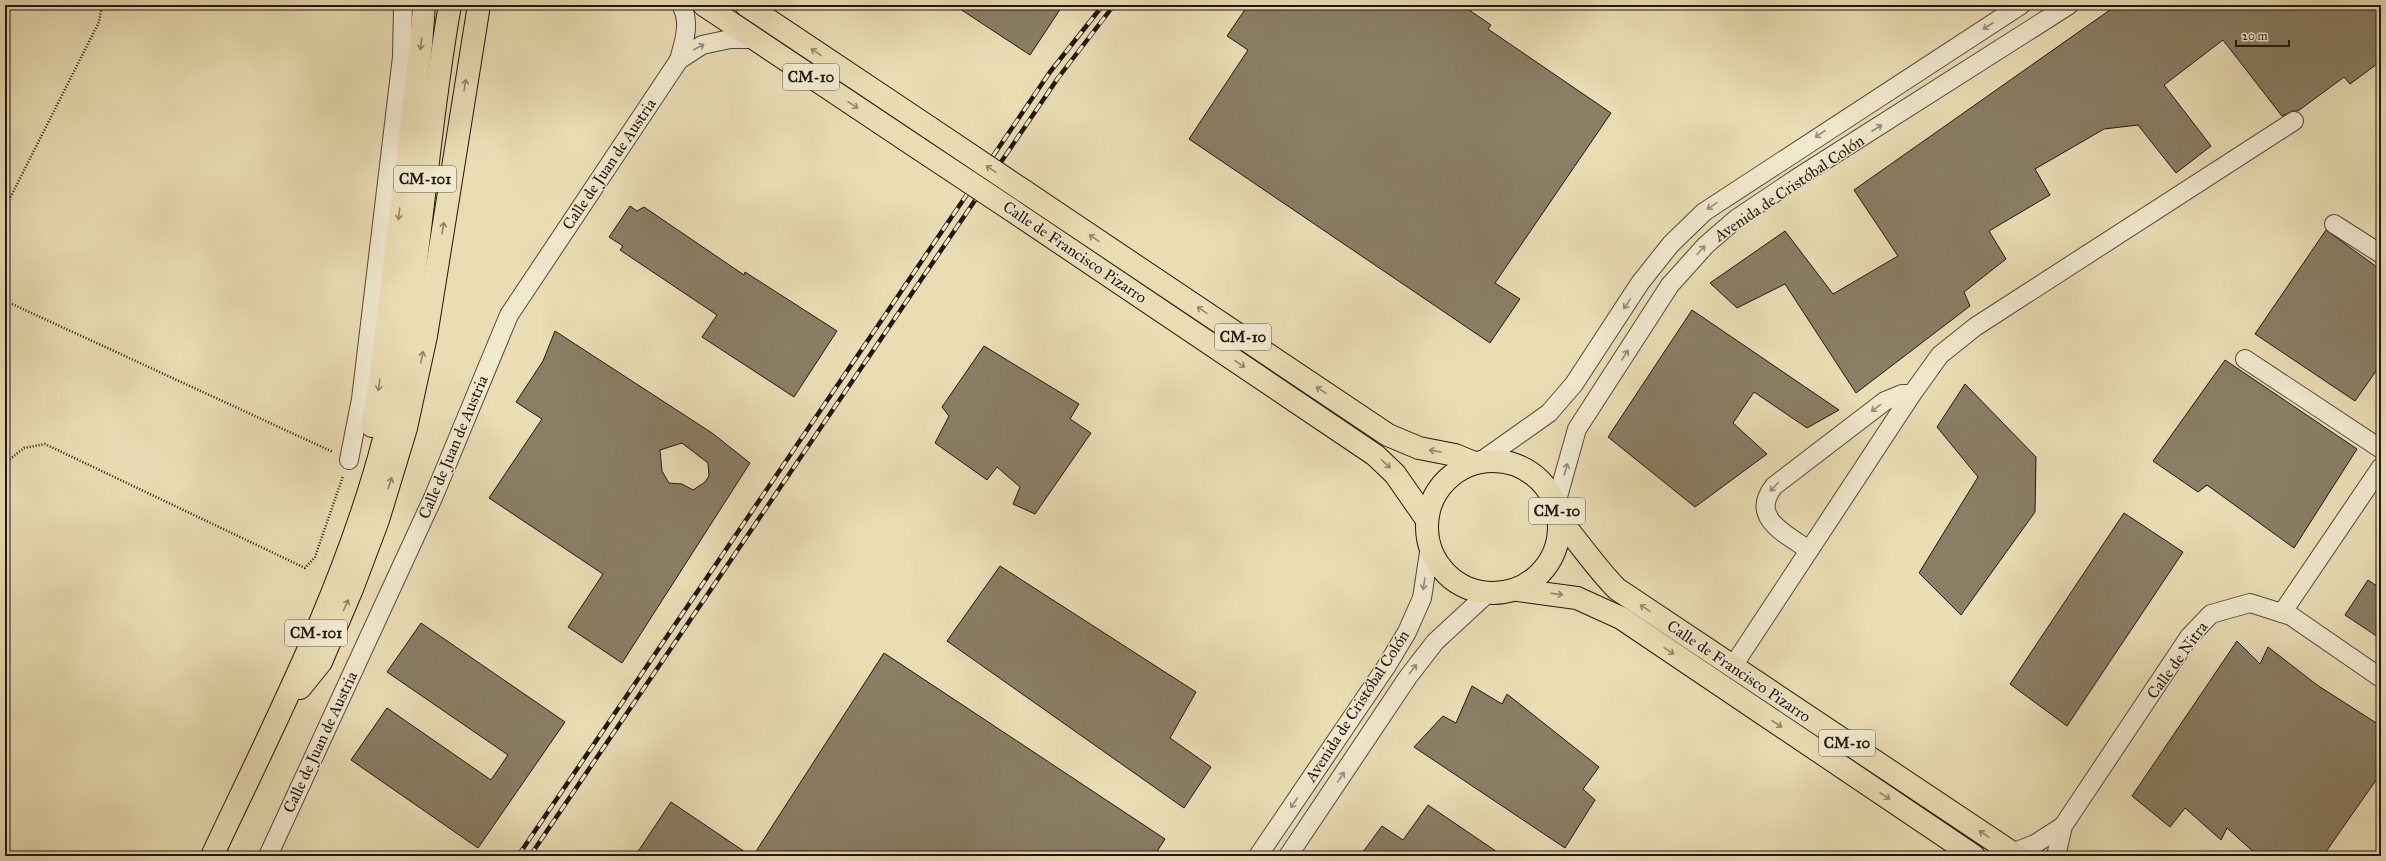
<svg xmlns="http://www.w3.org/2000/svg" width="2386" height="861" font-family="'IM FELL Great Primer',serif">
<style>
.building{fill:#8a7e64;stroke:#21170e;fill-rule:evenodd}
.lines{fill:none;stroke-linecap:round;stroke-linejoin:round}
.minor-casing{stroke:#534838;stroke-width:20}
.major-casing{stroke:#21170e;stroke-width:24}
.path{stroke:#21170e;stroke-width:2.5;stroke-dasharray:1 2;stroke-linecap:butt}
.minor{stroke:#f1e9ce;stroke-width:18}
.major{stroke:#eaddb4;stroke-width:22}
.rail-casing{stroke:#21170e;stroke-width:4.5}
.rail{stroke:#f1e9ce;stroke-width:3;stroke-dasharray:9;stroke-linecap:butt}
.major-bridge-casing{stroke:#21170e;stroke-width:24;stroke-linecap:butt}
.major-bridge{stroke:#eaddb4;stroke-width:22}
.oneway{stroke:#938a78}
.oneway2{stroke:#908469}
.labels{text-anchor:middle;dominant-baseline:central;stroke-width:3;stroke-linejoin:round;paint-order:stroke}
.shield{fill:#f1e9ce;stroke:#5f5648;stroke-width:1}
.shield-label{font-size:15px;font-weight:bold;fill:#21170e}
.street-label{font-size:16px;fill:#21170e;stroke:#f1e9ce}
</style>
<rect width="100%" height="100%" fill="#eaddb4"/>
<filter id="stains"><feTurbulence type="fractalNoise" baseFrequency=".005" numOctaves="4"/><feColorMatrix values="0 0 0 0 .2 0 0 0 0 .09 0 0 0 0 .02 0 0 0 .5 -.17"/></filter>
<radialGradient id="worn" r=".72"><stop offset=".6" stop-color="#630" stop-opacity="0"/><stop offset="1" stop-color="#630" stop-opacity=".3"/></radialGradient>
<!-- building -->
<g class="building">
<path d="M954,5H1063L1030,55Z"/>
<path d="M1248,5H1462L1491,25L1488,29L1611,113L1495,283L1520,299L1490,343L1189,139L1248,50L1227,36Z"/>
<path d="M2117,5H2381V61L2350,84L2344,77L2298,111H2293L2282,116L2223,40L2164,85L2211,146L2176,173L2138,125L2104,129L2035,169L2050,195L1989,231L2006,259L1964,292L1970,306L1856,393L1785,284L1737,308L1710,283L1785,231L1833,294L1898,256L1854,190Z"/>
<path d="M630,206L637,211L644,207L744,275L745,272L837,331L794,397L702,337L717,315L620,250L623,246L609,237Z"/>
<path d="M2326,230L2381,270V364L2355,401L2255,334Z"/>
<path d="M1692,310L1839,410L1807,428L1754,392L1733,423L1767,454L1695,507L1608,437Z"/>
<path d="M555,331L712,433L750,463L622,663L568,627L603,574L489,498L542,419L516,402L543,361ZM682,443L708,463L709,476L705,482L693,490L682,484L669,483L662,471L660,450Z"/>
<path d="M984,346L1079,404L1070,419L1091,433L1035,514L1013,504L1020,487L997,467L987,480L935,443L949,416L942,407Z"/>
<path d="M2225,360L2357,449L2294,548L2207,485L2198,492L2153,461Z"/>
<path d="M1965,384L2036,457L2035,512L1961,615L1919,573L1978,477L1937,427Z"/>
<path d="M2124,513L2183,552L2067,726L2010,684Z"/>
<path d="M1000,566L1196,692L1170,738L1211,767L1184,808L947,641Z"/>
<path d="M2368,580L2381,589V639L2345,615Z"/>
<path d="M421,623L565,722L478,848L351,760L387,708L491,780L508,755L387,672Z"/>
<path d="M2237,641L2260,664L2268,647L2317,685L2381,726V773L2323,856H2258L2227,828L2221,840L2185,808L2170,827L2132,796Z"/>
<path d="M884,653L1165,839L1154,856H753Z"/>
<path d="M1472,686L1502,704L1507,694L1599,767L1583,789L1595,800L1565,848L1414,747L1443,716L1456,723Z"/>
<path d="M671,802L751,856H635Z"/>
<path d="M1428,805L1503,856H1360L1382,826L1403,840Z"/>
</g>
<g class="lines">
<!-- minor casing -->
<g class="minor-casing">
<g id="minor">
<path d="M681,5C691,22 684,42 679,60L702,45L730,39H755"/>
<path d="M2334,224L2381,254"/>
<path d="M2245,359L2381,449"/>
<path d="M1484,459L1549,413L1574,384L1640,283L1671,244L1704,212L2021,5"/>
<path d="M349,460L361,399L402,57L403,5"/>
<path d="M1555,507L1577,429L1670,285L1706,245L1736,219L1797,178L2069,5"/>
<path d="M1809,550C1786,534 1749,518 1774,486L1885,401L1902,394H1912"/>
<path d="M2282,613L2381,467"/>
<path d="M1733,666L1912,394L1940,355L1975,327L2294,121"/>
<path d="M2012,853L2035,844L2063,826"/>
<path d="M268,856L433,498L509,315L679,60"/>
<path d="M1258,856L1386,667L1407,632L1422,598L1430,546"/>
<path d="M1288,856L1408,677L1435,642L1488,593"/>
<path d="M2056,856L2063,826L2189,637L2211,614L2250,603L2291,616L2381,678"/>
</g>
</g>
<!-- major casing -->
<g class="major-casing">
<g id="major">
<path d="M704,5L918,148"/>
<path d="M746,5L930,128"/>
<path d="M1024,191L1388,435L1419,448L1455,455L1472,462"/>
<path d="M1010,209L1375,455L1395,474L1427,520"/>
<path d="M372,426L380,383L421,45L424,5"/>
<circle cx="1493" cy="527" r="66"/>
<path d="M1559,519C1579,542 1596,568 1617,589L2017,856"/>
<path d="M1518,590L1577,598L1621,618L1974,856"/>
<path d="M300,688L321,662L352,589L378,520L406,428L426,336L479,5"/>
<path d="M212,856C276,720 346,585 384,439C420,297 424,149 450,5"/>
</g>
</g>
<!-- path -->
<g class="path">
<path d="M5,208L99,22L102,5"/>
<path d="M12,304L333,452"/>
<path d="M5,463L24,448L45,444L305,568L315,557L343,476"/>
</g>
<!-- minor -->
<use href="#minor" class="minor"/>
<!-- major -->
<use href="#major" class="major"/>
<!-- rail casing -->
<g class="rail-casing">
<g id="rail">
<path d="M518,856L1050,72L1103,5"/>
<path d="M530,856L1058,78L1114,5"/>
</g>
</g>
<!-- rail -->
<use href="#rail" class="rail"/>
<!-- major-bridge casing -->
<g class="major-bridge-casing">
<g id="major-bridge">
<path d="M930,128L1024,191"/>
<path d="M918,148L1010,209"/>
</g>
</g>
<!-- major-bridge -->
<use href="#major-bridge" class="major-bridge"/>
</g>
<!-- one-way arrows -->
<defs><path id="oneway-shaft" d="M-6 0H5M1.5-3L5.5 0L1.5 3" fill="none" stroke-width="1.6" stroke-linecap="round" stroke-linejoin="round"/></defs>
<g class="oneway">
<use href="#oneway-shaft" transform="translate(1988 26) rotate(147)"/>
<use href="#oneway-shaft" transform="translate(699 47) rotate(-28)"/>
<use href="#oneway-shaft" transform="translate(1877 128) rotate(-33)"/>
<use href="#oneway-shaft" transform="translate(1820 134) rotate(147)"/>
<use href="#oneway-shaft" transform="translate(1712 206) rotate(146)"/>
<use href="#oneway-shaft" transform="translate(1701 250) rotate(-48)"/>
<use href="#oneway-shaft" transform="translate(1627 304) rotate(124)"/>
<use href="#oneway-shaft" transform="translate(1625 355) rotate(-57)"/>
<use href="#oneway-shaft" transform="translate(1876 408) rotate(143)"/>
<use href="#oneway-shaft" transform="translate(1566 469) rotate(-73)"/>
<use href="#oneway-shaft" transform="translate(1774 487) rotate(134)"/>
<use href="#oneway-shaft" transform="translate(1424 584) rotate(98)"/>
<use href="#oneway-shaft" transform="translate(1413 669) rotate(-52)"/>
<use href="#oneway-shaft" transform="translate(1341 777) rotate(-56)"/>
<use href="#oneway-shaft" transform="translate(1294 803) rotate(124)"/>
</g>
<g class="oneway2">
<use href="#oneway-shaft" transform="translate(421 44) rotate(96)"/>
<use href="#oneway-shaft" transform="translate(816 52) rotate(-146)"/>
<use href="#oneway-shaft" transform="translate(465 85) rotate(-81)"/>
<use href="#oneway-shaft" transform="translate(853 105) rotate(34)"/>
<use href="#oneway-shaft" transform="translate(991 169) rotate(-146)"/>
<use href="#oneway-shaft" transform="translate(399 214) rotate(97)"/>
<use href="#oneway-shaft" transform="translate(443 228) rotate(-81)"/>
<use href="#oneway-shaft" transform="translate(1094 238) rotate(-146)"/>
<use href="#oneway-shaft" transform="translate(1202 310) rotate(-146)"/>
<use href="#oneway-shaft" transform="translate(422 357) rotate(-78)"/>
<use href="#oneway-shaft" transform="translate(1240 364) rotate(34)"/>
<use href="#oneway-shaft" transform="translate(379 385) rotate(98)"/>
<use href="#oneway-shaft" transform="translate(1321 390) rotate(-146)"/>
<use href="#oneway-shaft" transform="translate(1435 451) rotate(-170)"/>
<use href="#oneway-shaft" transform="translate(1386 464) rotate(44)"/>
<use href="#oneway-shaft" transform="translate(390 483) rotate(-72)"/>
<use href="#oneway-shaft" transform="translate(1557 594) rotate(7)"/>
<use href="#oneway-shaft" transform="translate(346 605) rotate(-66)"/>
<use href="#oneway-shaft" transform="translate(1645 608) rotate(-146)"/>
<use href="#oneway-shaft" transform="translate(1669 651) rotate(34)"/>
<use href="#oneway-shaft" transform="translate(1777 724) rotate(34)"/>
<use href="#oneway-shaft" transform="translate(1885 796) rotate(34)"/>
<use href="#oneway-shaft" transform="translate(1984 834) rotate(-146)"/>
</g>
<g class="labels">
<!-- shield labels -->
<g class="shield">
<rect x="783" y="64" width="56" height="26" rx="3"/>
<rect x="394" y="166" width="62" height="26" rx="3"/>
<rect x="1215" y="324" width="56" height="26" rx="3"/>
<rect x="1529" y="498" width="56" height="26" rx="3"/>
<rect x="285" y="620" width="62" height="26" rx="3"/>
<rect x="1819" y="730" width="56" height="26" rx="3"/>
</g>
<g class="shield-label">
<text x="811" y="77">CM-10</text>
<text x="425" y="179">CM-101</text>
<text x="1243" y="337">CM-10</text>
<text x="1557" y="511">CM-10</text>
<text x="316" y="633">CM-101</text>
<text x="1847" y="743">CM-10</text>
</g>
<!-- street labels -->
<g class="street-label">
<text transform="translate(609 164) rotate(-56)">Calle de Juan de Austria</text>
<text transform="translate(1789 188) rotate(-34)">Avenida de Cristóbal Colón</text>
<text transform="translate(1075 252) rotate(34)">Calle de Francisco Pizarro</text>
<text transform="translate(453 447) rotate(-67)">Calle de Juan de Austria</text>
<text transform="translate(2177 660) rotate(-54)">Calle de Nitra</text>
<text transform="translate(1739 671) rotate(34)">Calle de Francisco Pizarro</text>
<text transform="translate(1357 706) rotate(-57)">Avenida de Cristóbal Colón</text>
<text transform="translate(320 742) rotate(-65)">Calle de Juan de Austria</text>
</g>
</g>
<!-- margin -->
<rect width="2386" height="861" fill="none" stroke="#eaddb4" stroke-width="20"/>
<rect x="6" y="6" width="2374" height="849" fill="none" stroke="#21170e" stroke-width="2"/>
<rect x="10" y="10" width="2366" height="841" fill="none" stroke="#21170e"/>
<!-- scale -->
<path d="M2236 40v6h53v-6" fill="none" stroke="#21170e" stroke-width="2"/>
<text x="2242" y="40" font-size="12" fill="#21170e" stroke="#f1e9ce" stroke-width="3" paint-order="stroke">20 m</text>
<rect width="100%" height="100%" filter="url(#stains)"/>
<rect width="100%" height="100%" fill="url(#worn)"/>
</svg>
